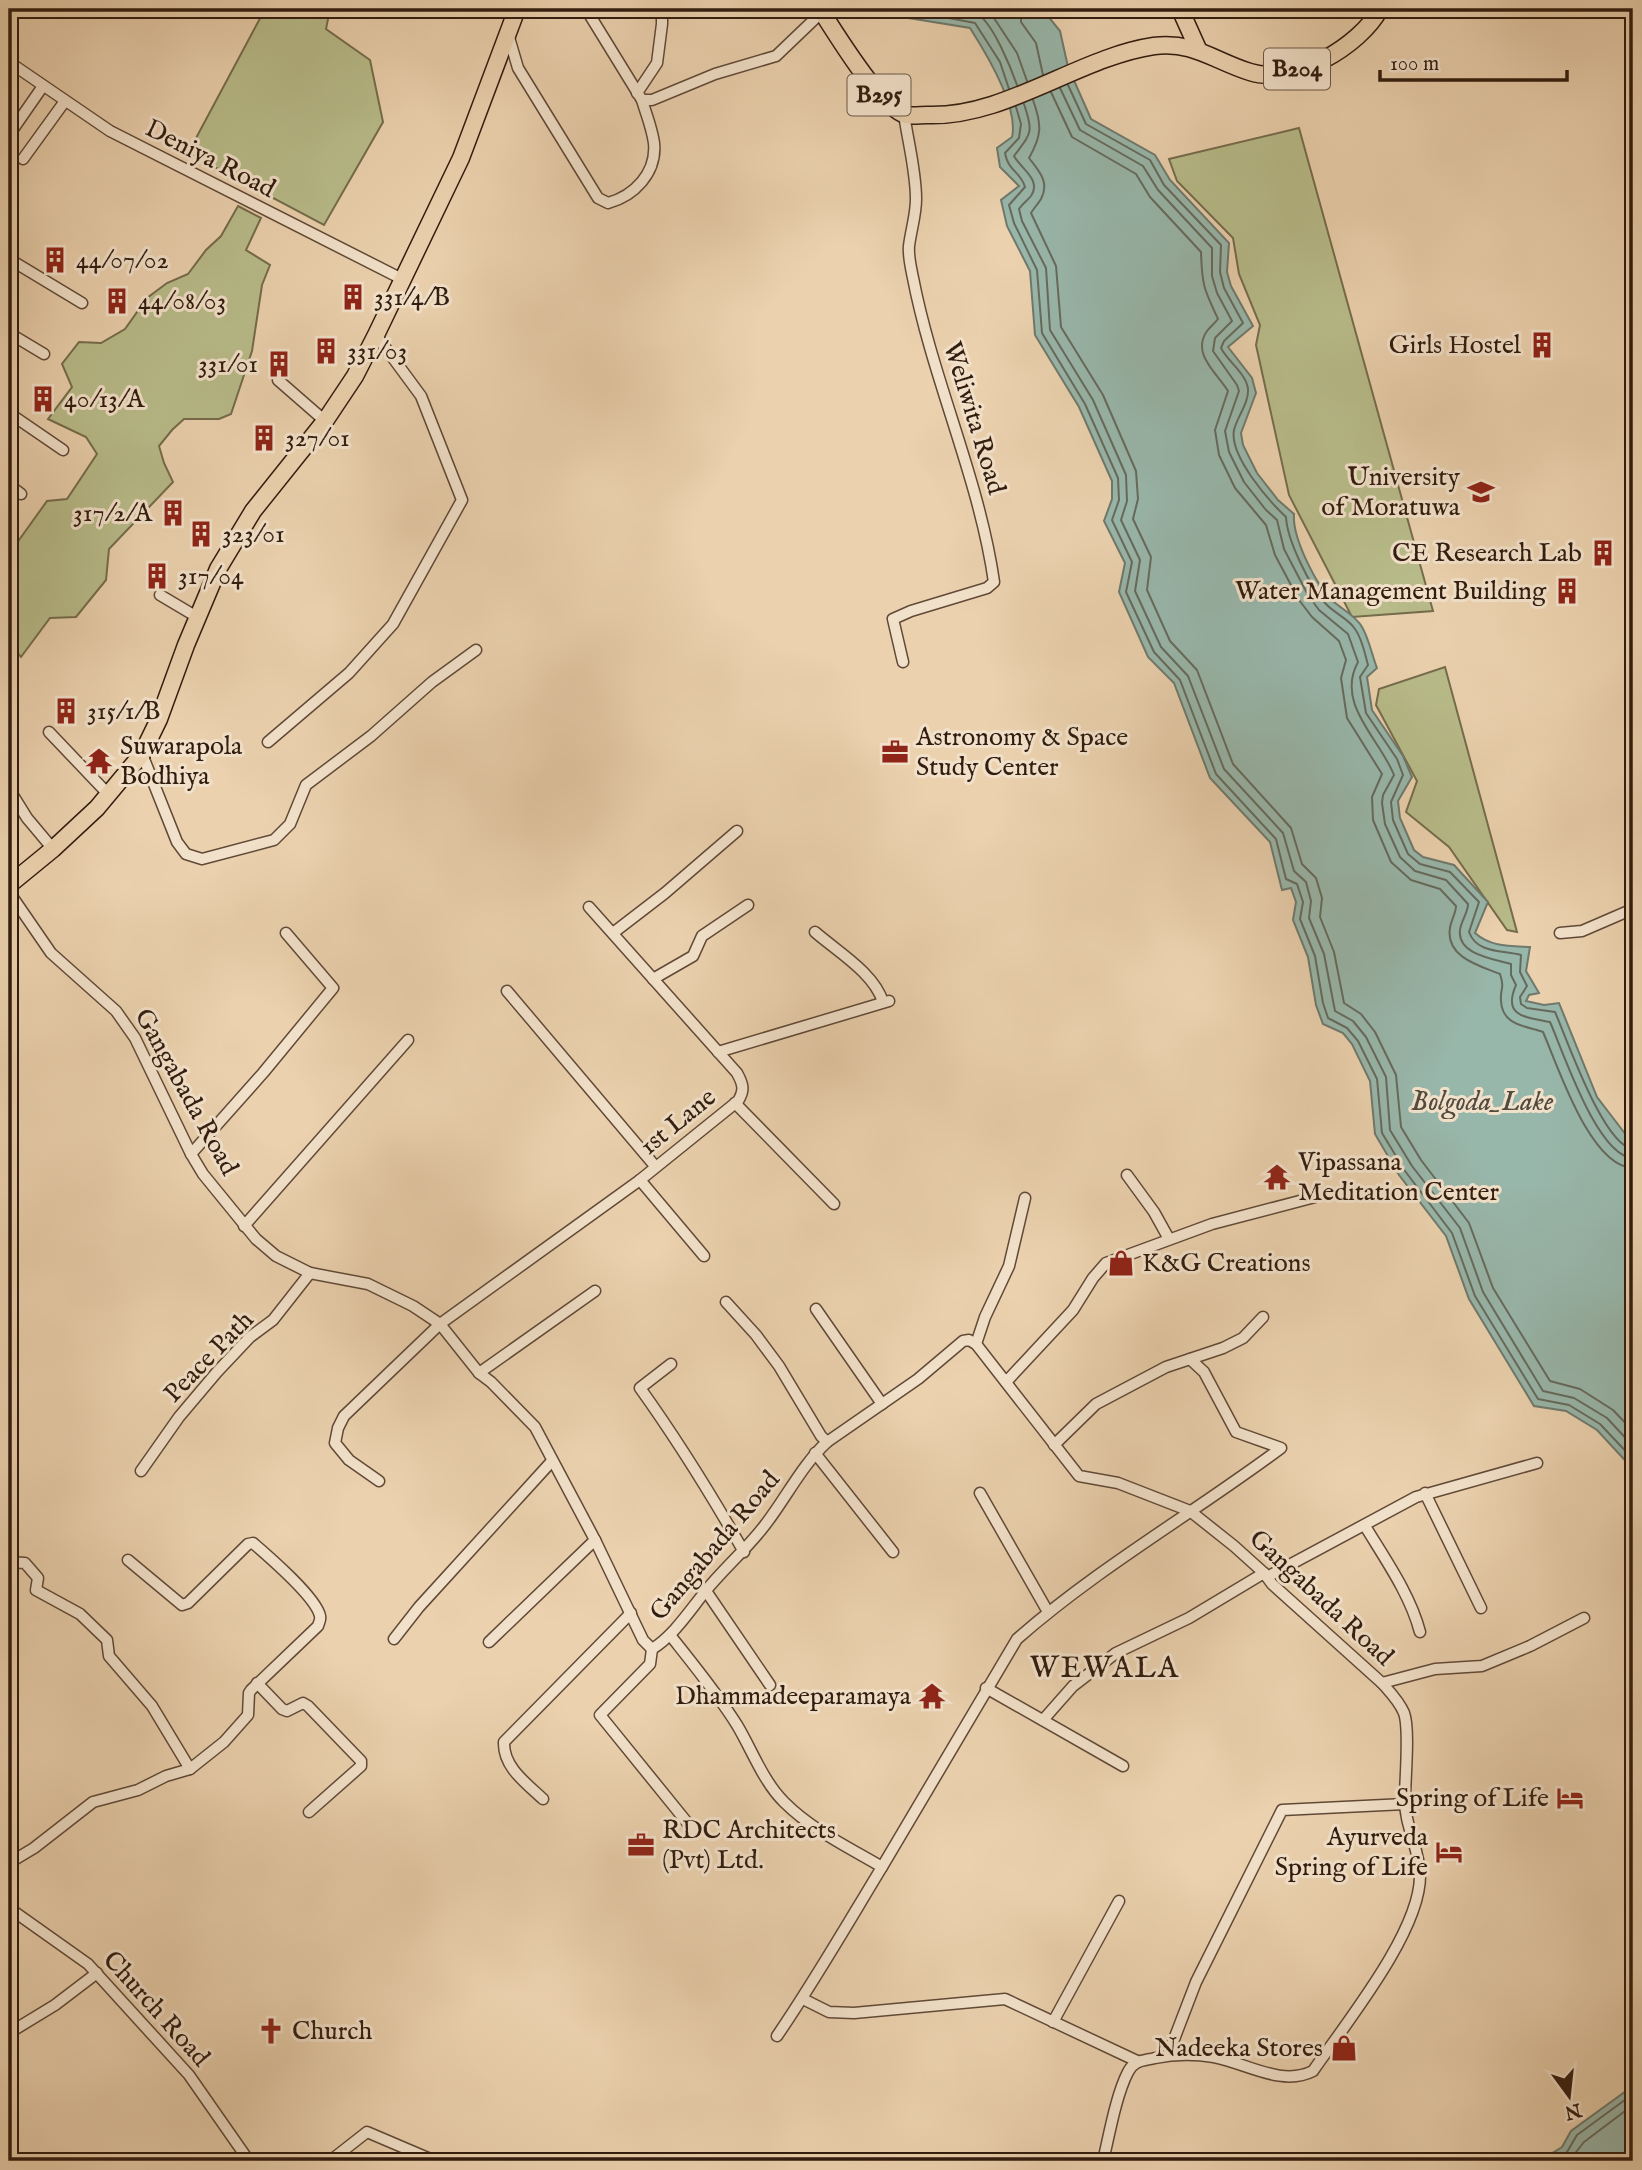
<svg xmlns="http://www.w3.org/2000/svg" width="1642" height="2170" font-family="'IM FELL English',serif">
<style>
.green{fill:#b8bc8a;stroke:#756c4c;stroke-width:2}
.water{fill:#98b7ab;stroke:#6f796d;stroke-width:2}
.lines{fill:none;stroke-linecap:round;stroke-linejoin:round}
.shore{stroke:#656a5d;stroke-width:2}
.street-casing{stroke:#604937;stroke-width:13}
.primary-casing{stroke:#321c0f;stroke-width:19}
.street{stroke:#f2e1ca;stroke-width:10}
.primary{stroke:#ebd1ae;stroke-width:16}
.labels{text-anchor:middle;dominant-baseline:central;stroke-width:6;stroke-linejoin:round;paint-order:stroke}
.shield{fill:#f2e1ca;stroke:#6c5747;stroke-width:2}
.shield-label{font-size:24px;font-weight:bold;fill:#321c0f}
.street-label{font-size:26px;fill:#321c0f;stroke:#f2e1ca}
.poi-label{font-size:26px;fill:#321c0f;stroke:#f2e1ca;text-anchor:start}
.water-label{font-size:28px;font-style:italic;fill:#514a3e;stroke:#f2e1ca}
.quarter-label{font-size:30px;letter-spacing:2px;fill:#321c0f;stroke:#f2e1ca}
</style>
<rect width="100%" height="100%" fill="#ebd1ae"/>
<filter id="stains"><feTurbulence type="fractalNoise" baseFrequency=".00286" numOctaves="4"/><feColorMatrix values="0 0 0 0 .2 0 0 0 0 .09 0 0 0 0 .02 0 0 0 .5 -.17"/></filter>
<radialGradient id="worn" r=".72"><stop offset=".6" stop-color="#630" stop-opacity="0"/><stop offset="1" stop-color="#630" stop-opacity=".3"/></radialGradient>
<!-- green -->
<g class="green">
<path d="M265,9H330L326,29L370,60L383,122L324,225L188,153Z"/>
<path d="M1299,128L1433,611L1352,617L1289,495L1256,345L1260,325L1239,274L1233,238L1177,181L1169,159Z"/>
<path d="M238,206L261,218L246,250L270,265L262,285L252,351L231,414L219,419H184L172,430L159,446L164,463L173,482L109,549L106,580L76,617L50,618L21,657L9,643V554L47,501L67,499L97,454L86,437L48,419L72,387L62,364L79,342L101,343L125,329L147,298L167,283L188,274L206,250L221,236Z"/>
<path d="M1445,667L1517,932L1507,930L1449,847L1406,812L1417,781L1376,705L1379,689Z"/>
</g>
<!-- water -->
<g class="water">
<path d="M907,9H1047V15L1060,31L1068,67L1091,119L1155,155L1170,180L1229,243L1227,272L1231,286L1253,326L1228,347L1252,378L1256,393L1241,433L1243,445L1257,473L1278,500L1294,514C1292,537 1316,586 1334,602C1342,609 1357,617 1362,627C1369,639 1372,655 1377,668L1367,677L1372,710L1403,756L1412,777L1398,801L1400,818L1414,850L1423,857L1454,865L1488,902L1475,933C1491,947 1509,946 1530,947L1526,971L1539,993L1529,995L1526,1001L1544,1005L1559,1003L1597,1097L1633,1144V1469L1597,1430L1566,1411L1534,1406L1469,1299L1446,1236L1399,1175L1375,1134L1370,1081L1352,1044L1343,1033L1323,1024L1316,1005L1308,957L1293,920L1296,902L1291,888L1282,890L1270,842L1210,778L1174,683L1148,657L1119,592L1125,563L1104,521L1112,499V481L1079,407L1035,335L1030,271L1007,226L1001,200L1019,186L1000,167L997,148L1012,137C1019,107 986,53 970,28L909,18Z"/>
<path d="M1633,2086V2161H1517L1546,2157L1562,2147L1571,2131Z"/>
</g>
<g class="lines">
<!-- shore -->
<g class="shore">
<path d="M914,9L917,12L975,23L1000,62L1009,89"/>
<path d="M952,9C960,10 972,10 979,15C994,26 1011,68 1017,85"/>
<path d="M988,9L1017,53L1027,81"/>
<path d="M1021,9V22L1036,43L1043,75"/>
<path d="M1068,85L1086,124L1150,160L1164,185L1221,245L1220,272L1224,288L1243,323L1224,341L1221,348C1228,362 1246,373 1248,389C1249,403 1237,417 1234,430C1229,456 1269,501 1286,517C1287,540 1310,587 1326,604C1334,613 1349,619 1355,629C1362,638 1365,654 1368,665L1360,677L1366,713L1397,759L1403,775L1391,802L1393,820L1408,854L1420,864L1450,872L1479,902L1469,932C1477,954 1503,950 1521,955L1520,972L1527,986L1520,997L1521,1004L1527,1008L1555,1012C1567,1039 1603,1145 1633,1149"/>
<path d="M1060,88L1080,130L1143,166L1158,190L1212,248V276L1217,293L1232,321L1215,338L1213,351L1237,385L1239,391L1225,431L1229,452L1244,482L1266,510L1277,520L1284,549L1308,595L1319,610L1348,634L1358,662C1335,704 1380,739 1394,775L1383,795L1382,803L1385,824L1400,857L1415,871L1446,880L1468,904C1468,913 1461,921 1460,930C1457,955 1495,959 1511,964V975L1516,985C1502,1017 1526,1017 1550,1022C1563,1051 1597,1156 1633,1158"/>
<path d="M1051,92L1072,137L1136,174L1150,197L1201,252C1202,286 1204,289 1218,319C1215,323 1210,327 1207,331C1191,354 1217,373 1228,391L1215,430L1219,455L1235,488L1266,525L1275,555L1299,600L1312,617L1339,641L1346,660L1341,678L1347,718L1382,774L1372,797L1373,820L1391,862L1411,880L1440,889L1456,906C1456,913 1451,920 1450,928C1445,957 1480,966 1500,974C1505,990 1500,987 1501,1001C1502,1025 1525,1026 1543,1032C1558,1066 1590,1167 1633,1168"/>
<path d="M1033,100C1042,125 1042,135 1029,158C1039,171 1050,182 1041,199C1038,204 1034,208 1031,213L1056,266L1061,327L1103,395L1136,471L1138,499L1133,519L1151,557L1147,590L1170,641L1197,670L1233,764L1291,828L1302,864L1316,878L1322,898L1320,917L1334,952L1344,1003L1361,1014L1375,1032L1396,1075L1401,1127L1421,1160L1469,1223L1493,1288L1550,1381L1580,1389L1613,1410L1633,1431"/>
<path d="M1024,104C1034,133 1031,133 1014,156C1021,169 1042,180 1031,196C1027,201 1022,204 1019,209L1022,221L1046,268L1050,330L1093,400L1126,475L1127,501L1121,520L1140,560L1135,591L1161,647L1188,676L1224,769L1283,833L1294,871L1306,882L1311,901L1309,918L1324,954L1335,1011L1353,1021L1366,1037L1386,1077L1390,1130L1412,1166L1460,1228L1483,1292L1543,1391L1574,1398L1607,1418L1633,1446"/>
<path d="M1016,107L1021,124L1019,138L1005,153C1008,171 1021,172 1025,187L1009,205L1014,223L1037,270L1042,333L1085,404L1118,478L1119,500L1112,520L1132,562L1126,592L1154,652L1180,680L1216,774L1276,839L1286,879L1297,884L1303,902L1300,919L1315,956L1323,1003L1328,1018L1347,1028L1358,1041L1377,1079L1382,1133L1405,1171L1452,1233L1475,1296L1538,1399L1569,1405L1600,1424L1633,1459"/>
<path d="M1552,2161L1567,2152L1577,2135L1633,2094"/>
<path d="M1569,2161L1584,2142L1633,2105"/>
</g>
<!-- street casing -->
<g class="street-casing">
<g id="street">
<path d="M586,9L642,100H652L715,74L776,56L822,12"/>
<path d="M508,34L518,68L598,198L608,203C634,196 657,173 654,143C652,128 646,114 642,100"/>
<path d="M9,62L110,131L402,279"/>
<path d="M637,93L657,63L662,24V9"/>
<path d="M9,135L43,86"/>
<path d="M23,159L65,101"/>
<path d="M9,259L82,303"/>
<path d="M9,333L44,354"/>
<path d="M278,380L325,421"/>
<path d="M9,413L63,450"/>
<path d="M9,485L21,494"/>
<path d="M160,595L197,617"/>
<path d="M903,662L893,619L911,611L987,588L994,582C979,478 933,381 913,278C911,268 908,256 909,246C911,230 916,215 916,199C916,171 908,142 904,114"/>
<path d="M49,732L109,795"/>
<path d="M268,742L349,673L393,624L462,500L421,396L376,335"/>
<path d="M142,754L177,842L186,854L202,859L274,840L290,824L306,785L371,736L432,682L476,650"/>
<path d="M9,789L27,818L53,849"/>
<path d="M9,892L51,953L116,1011L135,1038L191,1154L203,1174L256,1239L276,1256L310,1273L368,1284L413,1306L440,1324L479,1373L491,1382L535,1427L595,1540L643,1640L652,1649C673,1636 688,1613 704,1593C723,1569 746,1550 765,1525C786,1498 802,1465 827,1442L918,1379L963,1341L969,1340L976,1344L1079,1476L1118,1483L1190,1511L1234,1546L1264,1573L1272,1584L1382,1683C1390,1692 1399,1701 1404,1713C1410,1729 1405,1779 1405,1798C1404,1825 1420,1849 1420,1876C1420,1932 1346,2023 1313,2071C1282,2087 1246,2063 1214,2057C1195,2054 1174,2054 1155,2058C1143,2061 1134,2060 1128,2072C1116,2095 1109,2136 1103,2161"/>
<path d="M815,932C838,952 874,973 883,1002"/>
<path d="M613,933L665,893L737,831"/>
<path d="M1560,933L1582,931L1633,909"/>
<path d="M653,979L693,956L702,936L748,905"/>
<path d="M507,991L655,1166"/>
<path d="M718,1052L889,1001"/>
<path d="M735,1103L834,1204"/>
<path d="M191,1154L263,1073L333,988L286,933"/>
<path d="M1127,1175L1154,1212L1169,1239"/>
<path d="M640,1180L704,1256"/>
<path d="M244,1226L408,1040"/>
<path d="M726,1302L756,1335L779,1366L821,1436L827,1442"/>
<path d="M816,1309L882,1404"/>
<path d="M976,1344L985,1317L1009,1266L1025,1198"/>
<path d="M671,1364L640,1388C678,1441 712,1496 744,1552"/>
<path d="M479,1373L595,1291"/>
<path d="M1006,1382L1073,1310L1093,1278L1106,1263L1212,1224L1315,1197"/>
<path d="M1054,1445L1096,1404L1166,1367L1223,1348L1243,1338L1263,1317"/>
<path d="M815,1453L893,1552"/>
<path d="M141,1471L179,1417L217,1372L250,1337L273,1320L310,1273"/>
<path d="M379,1481L349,1460L335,1443L338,1428L344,1416L440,1324L640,1180L738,1101C745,1090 743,1084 737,1073L589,907"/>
<path d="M980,1493L1048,1612"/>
<path d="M1425,1493L1481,1608"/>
<path d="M1365,1526C1385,1559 1410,1594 1420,1632"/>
<path d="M9,1562L25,1563L38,1578L36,1590L80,1614L107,1640L109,1656L152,1706L190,1769"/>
<path d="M1267,1577L1416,1497L1537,1463"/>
<path d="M706,1591L770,1685"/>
<path d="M670,1635C693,1664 717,1693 737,1725C752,1750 763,1781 784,1802C812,1830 848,1847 882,1867L1017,1639C1099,1567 1194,1513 1281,1448L1236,1432L1204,1372L1190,1359"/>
<path d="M394,1639L419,1607L552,1461"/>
<path d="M489,1642L595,1540"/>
<path d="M652,1649L650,1664L600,1715L694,1831"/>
<path d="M257,1683L282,1709L287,1711L303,1703L308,1706L361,1761V1766L309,1812"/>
<path d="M1382,1683L1435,1669L1482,1666L1530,1646L1584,1618"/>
<path d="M986,1688L1123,1766"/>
<path d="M1043,1720L1073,1686L1116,1653L1189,1618L1264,1573"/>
<path d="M543,1799C526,1783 503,1767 504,1742L631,1613"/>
<path d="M9,1863L34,1848L93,1802L138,1790L166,1776L190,1769L224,1742L248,1715L249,1693L251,1690L318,1626C319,1622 321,1620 320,1616C316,1597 268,1556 253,1543L248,1544L188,1603L182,1605L128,1560"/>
<path d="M9,1908L88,1964L189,2075L249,2161"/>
<path d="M803,1999L829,2012L854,2013L1005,1999L1137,2061"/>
<path d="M1053,2022L1119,1901"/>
<path d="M9,2033L55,2005L97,1973"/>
<path d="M777,2036C814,1982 848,1923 882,1867"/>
<path d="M1168,2055L1196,1982L1282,1810L1405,1804"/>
<path d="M330,2161L367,2132L435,2161"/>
</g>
</g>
<!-- primary casing -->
<g class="primary-casing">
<g id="primary">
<path d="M820,9C835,32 881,109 906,115C912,116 921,115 927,115C1005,118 1079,57 1154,46C1194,41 1214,61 1250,72C1293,86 1360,46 1380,9"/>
<path d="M1180,9L1198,49"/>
<path d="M9,885L53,849L97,808L142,754L159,719L186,645L218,569L253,511L325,421L355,376L376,335L461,158L517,9"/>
</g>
</g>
<!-- street -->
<use href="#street" class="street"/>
<!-- primary -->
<use href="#primary" class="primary"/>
</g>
<!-- icons -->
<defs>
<g id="building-bare" transform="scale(2.1)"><path d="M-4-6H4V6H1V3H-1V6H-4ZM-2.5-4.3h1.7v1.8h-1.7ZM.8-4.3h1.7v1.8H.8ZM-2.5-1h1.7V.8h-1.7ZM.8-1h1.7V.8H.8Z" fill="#8f2418" stroke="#f2e1ca" stroke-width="2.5" paint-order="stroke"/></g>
<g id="university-bare" transform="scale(2.1)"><path d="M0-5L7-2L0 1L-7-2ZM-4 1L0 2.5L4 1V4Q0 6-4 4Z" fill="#8f2418" stroke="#f2e1ca" stroke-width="2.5" paint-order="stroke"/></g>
<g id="office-bare" transform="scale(2.1)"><path d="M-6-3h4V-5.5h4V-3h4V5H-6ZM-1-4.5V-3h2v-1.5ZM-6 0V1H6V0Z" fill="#8f2418" stroke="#f2e1ca" stroke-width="2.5" paint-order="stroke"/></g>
<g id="temple-bare" transform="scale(2.1)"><path d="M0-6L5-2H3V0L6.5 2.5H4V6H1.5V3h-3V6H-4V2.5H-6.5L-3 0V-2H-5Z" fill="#8f2418" stroke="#f2e1ca" stroke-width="2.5" paint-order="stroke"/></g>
<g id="shop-bare" transform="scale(2.1)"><path d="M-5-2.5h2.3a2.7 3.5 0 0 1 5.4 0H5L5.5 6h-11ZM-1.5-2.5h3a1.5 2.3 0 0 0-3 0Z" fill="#8f2418" stroke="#f2e1ca" stroke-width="2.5" paint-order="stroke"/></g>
<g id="hotel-bare" transform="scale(2.1)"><path d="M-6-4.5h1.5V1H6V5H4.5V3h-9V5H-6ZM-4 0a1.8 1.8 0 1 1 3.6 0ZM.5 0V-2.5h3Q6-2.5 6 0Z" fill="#8f2418" stroke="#f2e1ca" stroke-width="2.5" paint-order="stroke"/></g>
<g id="church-bare" transform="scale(2.1)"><path d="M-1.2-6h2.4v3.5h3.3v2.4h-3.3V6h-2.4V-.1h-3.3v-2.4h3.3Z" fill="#8f2418" stroke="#f2e1ca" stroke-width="2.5" paint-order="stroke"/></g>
</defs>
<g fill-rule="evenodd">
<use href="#building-bare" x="55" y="260"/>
<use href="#building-bare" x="353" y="297"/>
<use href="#building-bare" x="117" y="301"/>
<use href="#building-bare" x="1542" y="345"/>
<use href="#building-bare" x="326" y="351"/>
<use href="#building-bare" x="279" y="364"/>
<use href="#building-bare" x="43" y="399"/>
<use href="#building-bare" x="264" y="438"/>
<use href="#university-bare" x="1481" y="492"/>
<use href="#building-bare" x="173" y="513"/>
<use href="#building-bare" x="201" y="534"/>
<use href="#building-bare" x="1603" y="553"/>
<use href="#building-bare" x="157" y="576"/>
<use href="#building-bare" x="1567" y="591"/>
<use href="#building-bare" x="66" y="711"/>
<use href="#office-bare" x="895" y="752"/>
<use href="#temple-bare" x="99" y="761"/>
<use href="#temple-bare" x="1277" y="1177"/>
<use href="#shop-bare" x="1121" y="1263"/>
<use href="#temple-bare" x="932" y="1696"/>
<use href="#hotel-bare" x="1570" y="1798"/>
<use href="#office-bare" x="641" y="1845"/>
<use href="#hotel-bare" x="1449" y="1852"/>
<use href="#church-bare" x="271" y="2031"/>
<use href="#shop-bare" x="1344" y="2048"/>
</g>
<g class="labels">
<!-- shield labels -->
<g class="shield">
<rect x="1264" y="48.5" width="66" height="41" rx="5"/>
<rect x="847.5" y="74.5" width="63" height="41" rx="5"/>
</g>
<g class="shield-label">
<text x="1297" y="69">B204</text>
<text x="879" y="95">B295</text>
</g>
<!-- street labels -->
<g class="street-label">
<text transform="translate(210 159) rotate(27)">Deniya Road</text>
<text transform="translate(974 418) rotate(73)">Weliwita Road</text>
<text transform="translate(186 1092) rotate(61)">Gangabada Road</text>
<text transform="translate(678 1122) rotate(-39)">1st Lane</text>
<text transform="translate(209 1357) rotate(-46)">Peace Path</text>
<text transform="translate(715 1546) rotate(-50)">Gangabada Road</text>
<text transform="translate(1321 1598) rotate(43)">Gangabada Road</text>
<text transform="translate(156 2009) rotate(48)">Church Road</text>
</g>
<!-- poi labels -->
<g class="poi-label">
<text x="76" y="260">44/07/02</text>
<text x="374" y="297">331/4/B</text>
<text x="138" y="301">44/08/03</text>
<text x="1521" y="345" text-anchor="end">Girls Hostel</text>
<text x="347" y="351">331/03</text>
<text x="258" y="364" text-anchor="end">331/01</text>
<text x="64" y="399">40/13/A</text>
<text x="285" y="438">327/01</text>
<text x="1460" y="477" text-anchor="end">University<tspan x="1460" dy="30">of Moratuwa</tspan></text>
<text x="152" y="513" text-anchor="end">317/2/A</text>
<text x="222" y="534">323/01</text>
<text x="1582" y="553" text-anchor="end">CE Research Lab</text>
<text x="178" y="576">317/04</text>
<text x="1546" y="591" text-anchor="end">Water Management Building</text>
<text x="87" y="711">315/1/B</text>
<text x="916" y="737">Astronomy &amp; Space<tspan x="916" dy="30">Study Center</tspan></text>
<text x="120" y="746">Suwarapola<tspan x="120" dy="30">Bodhiya</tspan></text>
<text x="1298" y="1162">Vipassana<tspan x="1298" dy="30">Meditation Center</tspan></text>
<text x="1142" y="1263">K&amp;G Creations</text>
<text x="911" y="1696" text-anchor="end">Dhammadeeparamaya</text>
<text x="1549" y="1798" text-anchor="end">Spring of Life</text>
<text x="662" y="1830">RDC Architects<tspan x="662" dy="30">(Pvt) Ltd.</tspan></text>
<text x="1428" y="1837" text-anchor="end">Ayurveda<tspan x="1428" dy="30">Spring of Life</tspan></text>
<text x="292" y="2031">Church</text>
<text x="1323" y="2048" text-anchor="end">Nadeeka Stores</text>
</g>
<!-- water labels -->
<g class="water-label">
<text x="1482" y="1102">Bolgoda_Lake</text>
</g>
<!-- quarter labels -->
<g class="quarter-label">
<text x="1105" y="1669">WEWALA</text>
</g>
</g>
<!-- margin -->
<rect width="1642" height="2170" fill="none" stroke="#ebd1ae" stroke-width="35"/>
<rect x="10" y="10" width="1621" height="2149" fill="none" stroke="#321c0f" stroke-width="3.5"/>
<rect x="18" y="18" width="1607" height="2135" fill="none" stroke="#321c0f" stroke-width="2"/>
<!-- north arrow -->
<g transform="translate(1569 2096) rotate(165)" stroke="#f2e1ca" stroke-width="5" paint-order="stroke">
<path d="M0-5L12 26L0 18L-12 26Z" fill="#321c0f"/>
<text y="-10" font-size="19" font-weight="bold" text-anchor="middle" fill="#321c0f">N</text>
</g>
<!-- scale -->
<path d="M1380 70v10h187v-10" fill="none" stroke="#321c0f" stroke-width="3.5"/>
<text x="1390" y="70" font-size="21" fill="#321c0f" stroke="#f2e1ca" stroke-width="5" paint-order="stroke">100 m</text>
<rect width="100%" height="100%" filter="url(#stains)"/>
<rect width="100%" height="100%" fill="url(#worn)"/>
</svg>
